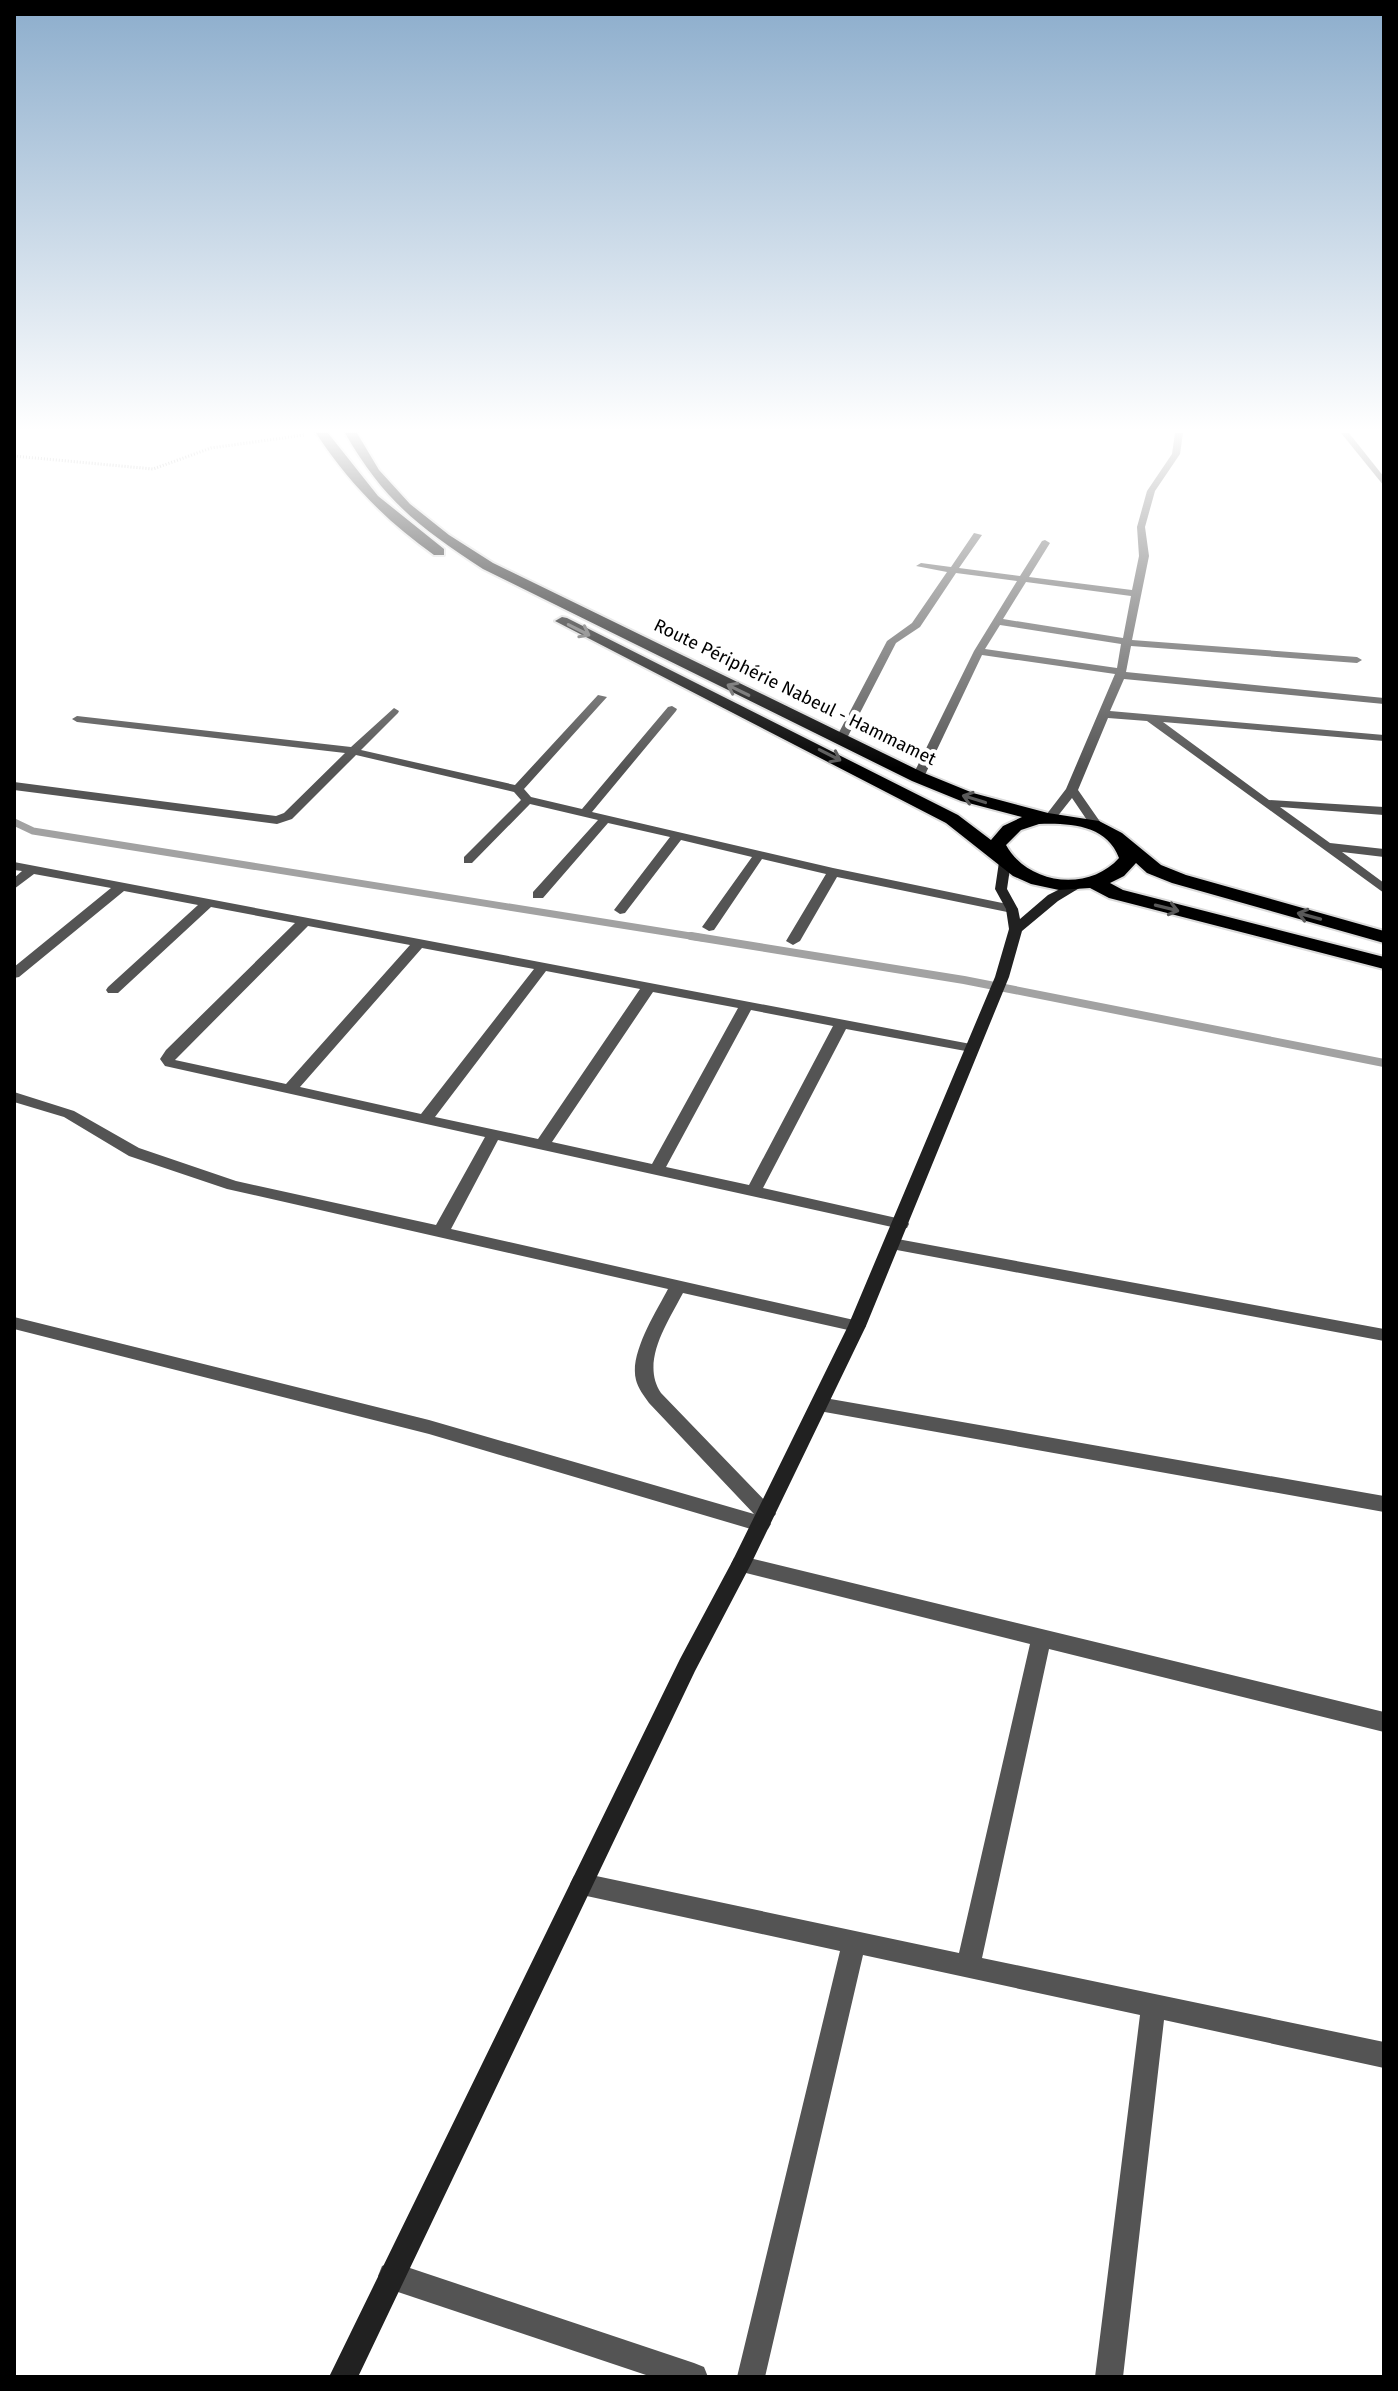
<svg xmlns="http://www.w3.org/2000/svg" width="1398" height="2391" font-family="'Fira Sans',sans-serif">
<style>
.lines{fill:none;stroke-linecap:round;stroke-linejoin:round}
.stream-far1{stroke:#a2a2a2;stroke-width:7}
.stream{stroke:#a2a2a2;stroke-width:8}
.highway-casing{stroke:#dbdbdb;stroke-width:4}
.path{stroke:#767676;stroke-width:3;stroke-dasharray:1 2;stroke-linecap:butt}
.street{fill:#545454;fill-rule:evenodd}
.secondary{fill:#212121;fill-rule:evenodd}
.highway{fill:#000;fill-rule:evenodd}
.oneway{stroke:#595959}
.labels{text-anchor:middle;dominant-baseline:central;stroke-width:8;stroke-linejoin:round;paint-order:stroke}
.far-street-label{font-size:18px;fill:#000;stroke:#fff}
</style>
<rect width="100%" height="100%" fill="#fff"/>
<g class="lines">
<!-- stream-far1 -->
<path class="stream-far1" d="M14,822L33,831L703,938"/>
<!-- stream -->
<path class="stream" d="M691,936L964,980L1384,1063"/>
<!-- highway casing -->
<g class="highway-casing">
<g id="highway">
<path d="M316,433H328L378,496L444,549V555H434C386,521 348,482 316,433Z"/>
<path d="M345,433H357L379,470L410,504L449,535L493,563L924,773L973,793L1048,813L1099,821L1122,833L1161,865L1186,875L1384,931V943L1172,883L1147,873L1136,863L1124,876L1110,883L1123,890L1384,957V969L1109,898L1090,888L1059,890L1031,884L1013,876L946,823L555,621L562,617L567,618L958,815L991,840L1003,826L1022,817L961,801L912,781L483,569C419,527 384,501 345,433ZM1039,824C1070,823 1107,825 1119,858C1089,892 1028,885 1006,845L1021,830Z"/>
</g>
</g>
<!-- path -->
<path class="path" d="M14,456L153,469L211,448L304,435"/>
<!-- street -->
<g class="street">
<path d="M1175,433H1183L1180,454L1155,491L1145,527L1149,556L1132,640L1357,657L1362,660L1357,663L1131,646L1126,672L1384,698V704L1124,679L1110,711L1384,735V741L1163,722L1269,800L1384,807V815L1280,807L1330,843L1384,849V857L1342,852L1384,883V893L1147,721L1108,718L1078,790L1103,826L1101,829H1093L1072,798L1053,822H1045L1043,819L1066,789L1115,674L982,655L924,777L914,779L912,777L974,651L1017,581L956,573L920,627L896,643L845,742L835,740L887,641L912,623L947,572L916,566L921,563L951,567L974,533L982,535L959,568L1020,576L1042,541L1045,540L1050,543L1029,577L1132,590L1139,556L1137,527L1147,491L1172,454ZM1026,582L1131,596L1123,638L1003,619ZM1000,625L1121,644L1117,668L985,649Z"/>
<path d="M1341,433H1349L1384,477V486Z"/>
<path d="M598,695L607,697L524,789L531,797L582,809L668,707L672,706L677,709L676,711L592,812L833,868L1012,905L1018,909L1012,913L837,877L800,941L793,945L786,941L826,874L762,859L714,930L709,931L702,927L752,857L681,840L625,913L620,914L614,910L670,837L608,823L543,898H533V892L598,820L530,804L472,863H464V857L521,800L514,792L356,755L292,819L277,824L14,790V782L276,816L284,813L345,753L77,722L72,719L77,716L351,747L394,708L399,711L398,713L361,750L515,785Z"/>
<path d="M14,862L976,1045L978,1048L976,1051L971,1052L846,1029L763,1188L901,1219L907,1220L909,1224L907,1228L901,1229L498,1140L451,1229L863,1322L866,1326L863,1330L857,1332L683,1293C668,1322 640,1362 661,1393L773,1509L776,1514L769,1521L771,1524L768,1529L761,1532L429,1434L14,1329V1317L429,1420L754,1514L649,1403C644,1396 638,1388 636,1380C629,1354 656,1312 668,1289L227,1189L129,1156L64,1117L14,1102V1092L74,1111L139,1148L236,1181L436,1225L485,1137L165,1066L160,1059L166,1050L295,923L211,907L118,993H108L106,990L108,987L198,905L124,891L19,977L14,978V967L111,888L34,874L14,889V878L22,871L14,870ZM308,926L410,945L286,1084L175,1060ZM422,948L534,969L421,1114L300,1087ZM546,971L640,989L538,1139L435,1117ZM653,992L738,1008L652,1164L552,1142ZM751,1010L833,1026L749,1185L666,1167Z"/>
<path d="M892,1238L1384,1329V1341L886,1248L884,1244Z"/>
<path d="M819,1397L1384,1496V1512L819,1411L813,1409L810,1404L813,1399Z"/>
<path d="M741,1556L1384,1712V1732L1049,1649L982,1958L1384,2042V2068L1164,2020L1123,2377H1095L1140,2015L863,1955L765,2377H737L840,1951L582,1895L574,1892L570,1884L574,1876L582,1873L959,1953L1030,1644L734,1570L731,1564L734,1558Z"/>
<path d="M392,2262L694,2363L704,2367L708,2377H652L392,2290L382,2286L378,2276L382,2266Z"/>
</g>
<!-- secondary -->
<path class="secondary" d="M1005,858L1011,862L1007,889L1018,909L1020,919L1048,895L1076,881L1080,880L1086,884L1058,901L1022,931L1009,977L866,1326L751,1564L695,1671L358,2377H329L680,1659L733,1560L848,1326L995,977L1009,929L1006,909L995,889L999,862Z"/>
<!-- highway -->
<use href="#highway" class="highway"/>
</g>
<!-- one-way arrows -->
<defs><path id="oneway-shaft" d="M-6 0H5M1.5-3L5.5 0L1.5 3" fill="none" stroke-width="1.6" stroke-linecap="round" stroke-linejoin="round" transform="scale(2)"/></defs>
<g class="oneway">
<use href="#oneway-shaft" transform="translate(579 630) rotate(27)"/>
<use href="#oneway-shaft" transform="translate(738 690) rotate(-154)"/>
<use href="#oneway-shaft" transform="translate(830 755) rotate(27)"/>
<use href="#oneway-shaft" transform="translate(974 799) rotate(-163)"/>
<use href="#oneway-shaft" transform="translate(1167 908) rotate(14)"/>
<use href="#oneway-shaft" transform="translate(1309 916) rotate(-165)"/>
</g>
<!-- sky -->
<linearGradient id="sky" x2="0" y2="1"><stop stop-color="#8cadcc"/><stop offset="0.56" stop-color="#fff"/><stop offset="1" stop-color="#fff" stop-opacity="0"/></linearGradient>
<rect width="1398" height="768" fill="url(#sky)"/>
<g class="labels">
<!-- far-street labels -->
<g class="far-street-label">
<text transform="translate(795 692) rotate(26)">Route Périphérie Nabeul - Hammamet</text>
</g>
</g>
<!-- border -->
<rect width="1398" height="2391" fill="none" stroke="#000000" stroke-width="32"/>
</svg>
